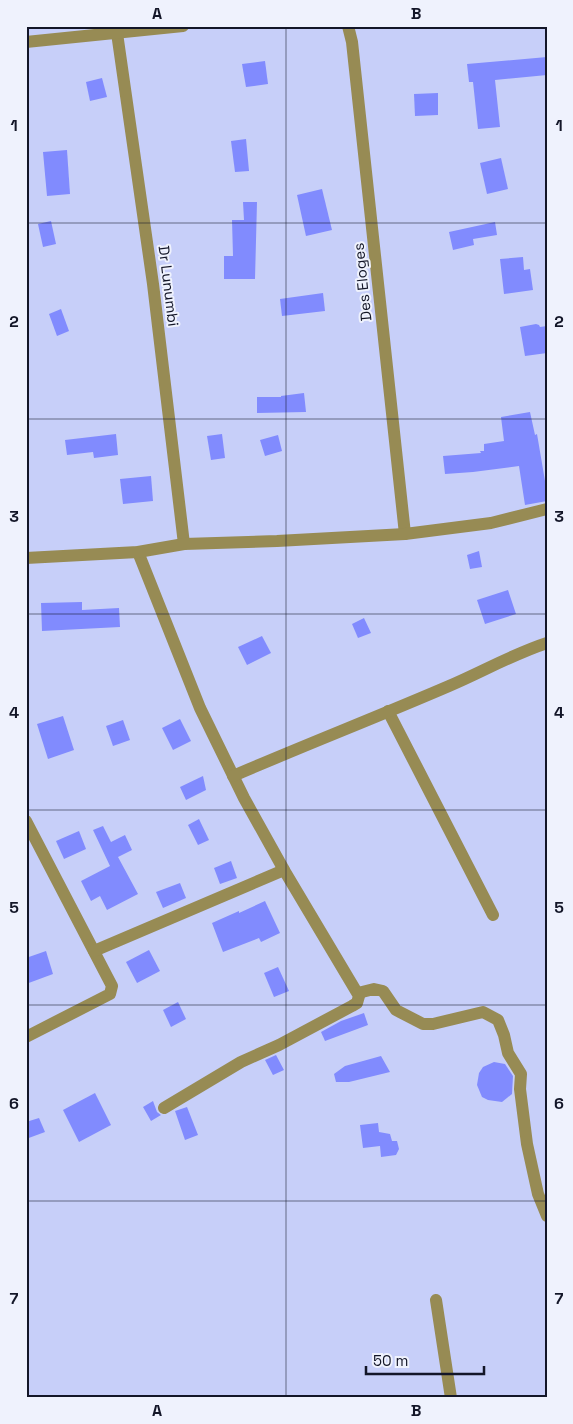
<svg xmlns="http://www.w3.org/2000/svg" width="573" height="1424" font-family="'Space Grotesk',sans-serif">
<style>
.building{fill:#818bfe}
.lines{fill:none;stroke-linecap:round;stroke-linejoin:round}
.minor{stroke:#978b54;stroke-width:12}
.grid{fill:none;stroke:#131628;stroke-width:1;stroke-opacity:0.55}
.labels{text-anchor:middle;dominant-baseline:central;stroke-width:4;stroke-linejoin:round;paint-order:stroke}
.street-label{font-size:15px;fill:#131628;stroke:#eff2fd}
.neatline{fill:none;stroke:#131628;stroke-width:2}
.grid-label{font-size:16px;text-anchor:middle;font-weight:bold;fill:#131628}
</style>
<rect width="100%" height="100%" fill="#c7cff9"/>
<!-- building -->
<g class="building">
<path d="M547,57V75L495,80L500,127L478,129L473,82H469L467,64Z"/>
<path d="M265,61L268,84L246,87L242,64Z"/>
<path d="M102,78L107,97L90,101L86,82Z"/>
<path d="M438,93V115L415,116L414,94Z"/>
<path d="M246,139L249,171L235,172L231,141Z"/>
<path d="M67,150L70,194L47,196L43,152Z"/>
<path d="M501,158L508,189L487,194L480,163Z"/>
<path d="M322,189L332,230L306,236L297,195Z"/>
<path d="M243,202H257L255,279H224V256H233L232,220H244Z"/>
<path d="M51,221L56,244L43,247L38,224Z"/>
<path d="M495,222L497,235L473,239L474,245L453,250L449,232Z"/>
<path d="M523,257L524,270L530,269L533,290L504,294L500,259Z"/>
<path d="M323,293L325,311L282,316L280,299Z"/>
<path d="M61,309L69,331L57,336L49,314Z"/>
<path d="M536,324L539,325L540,327L547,326V353L525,356L520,327Z"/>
<path d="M304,393L306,412L257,413V397H281V396Z"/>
<path d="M530,412L535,435L537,434L545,481H547V501L525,505L519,466L473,472L445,474L443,456L481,453L480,451H484V444L504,441L501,417Z"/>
<path d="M116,434L118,455L94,458L93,452L67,455L65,440Z"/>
<path d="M222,434L225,458L211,460L207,436Z"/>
<path d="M278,435L282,451L265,456L260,440Z"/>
<path d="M151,476L153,501L123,504L120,479Z"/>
<path d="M479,551L482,567L470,569L467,555Z"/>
<path d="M508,590L516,614L485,624L477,600Z"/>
<path d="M82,602V610L119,608L120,627L42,631L41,603Z"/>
<path d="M364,618L371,633L358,638L352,624Z"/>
<path d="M262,636L271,653L247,665L238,647Z"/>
<path d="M63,716L74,750L48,759L37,724Z"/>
<path d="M180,719L191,741L173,750L162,728Z"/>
<path d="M123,720L130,740L113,746L106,726Z"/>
<path d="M203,776L206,790L186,800L180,787Z"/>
<path d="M199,819L209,840L198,845L188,825Z"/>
<path d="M103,826L111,842L125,835L132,850L118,857L138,894L107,910L100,896L91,901L81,881L110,866L93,830Z"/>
<path d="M79,831L86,849L64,859L56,841Z"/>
<path d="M231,861L237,878L220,884L214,868Z"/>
<path d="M180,883L186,898L163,908L156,892Z"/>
<path d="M265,901L280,933L261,942L259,938L223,952L212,923L239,911V913Z"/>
<path d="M149,950L160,971L137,983L126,962Z"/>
<path d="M46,951L53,974L26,984V958Z"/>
<path d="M278,967L289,991L274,997L264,973Z"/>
<path d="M178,1002L186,1019L171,1027L163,1010Z"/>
<path d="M364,1013L368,1025L325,1041L321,1032L341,1021Z"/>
<path d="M276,1055L284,1070L273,1075L265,1060Z"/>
<path d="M381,1056L390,1072L349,1082H336L334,1074L345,1066Z"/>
<path d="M494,1062L505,1064L513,1076L512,1094L502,1102L488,1100L482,1097L477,1085L479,1073L483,1067Z"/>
<path d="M95,1093L111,1125L79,1142L63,1110Z"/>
<path d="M153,1101L157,1112L161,1115L151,1121L143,1107Z"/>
<path d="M187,1107L198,1135L185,1140L175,1111Z"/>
<path d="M39,1118L45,1132L26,1139V1122Z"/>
<path d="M378,1123L379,1132L390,1134L392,1141H397L399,1149L396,1155L381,1157L380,1146L363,1148L360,1125Z"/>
</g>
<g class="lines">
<!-- minor -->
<g class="minor">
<path d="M348,26L352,42L405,534"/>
<path d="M117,33L153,284L184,544"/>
<path d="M26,42L183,26"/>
<path d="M138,552L200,708L244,798L284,870L359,996L357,1003L352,1006L279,1045L241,1062L164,1108"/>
<path d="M26,558L138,552L184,544L277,541L405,534L491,523L547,509"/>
<path d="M388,711L493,915"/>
<path d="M233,776C305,745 377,717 449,686C482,672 513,654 547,643"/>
<path d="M26,821L112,986L110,994L26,1037"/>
<path d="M94,951L284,870"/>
<path d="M358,993L374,989L383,991L396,1010L423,1024H433L483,1012L498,1020L504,1035L508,1053L521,1074L520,1089L527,1144L538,1194L547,1216"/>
<path d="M436,1300L451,1398"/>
</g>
</g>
<!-- grid -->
<path class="grid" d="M286,26V1398M26,223H547M26,419H547M26,614H547M26,810H547M26,1005H547M26,1201H547"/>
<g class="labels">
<!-- street labels -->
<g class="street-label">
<text transform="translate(362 282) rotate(-96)">Des Eloges</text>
<text transform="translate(169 286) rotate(83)">Dr Lunumbi</text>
</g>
</g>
<!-- border -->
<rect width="573" height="1424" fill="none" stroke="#eff2fd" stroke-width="55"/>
<!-- scale -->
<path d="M366 1366v8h118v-8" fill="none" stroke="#131628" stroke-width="2.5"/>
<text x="373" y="1366" font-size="15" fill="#131628" stroke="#eff2fd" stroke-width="4" paint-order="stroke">50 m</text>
<rect x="28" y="28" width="518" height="1368" class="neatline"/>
<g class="grid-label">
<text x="157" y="19">A</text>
<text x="416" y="19">B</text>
<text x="14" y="131">1</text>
<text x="559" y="131">1</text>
<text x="14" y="327">2</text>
<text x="559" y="327">2</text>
<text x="14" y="522">3</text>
<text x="559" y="522">3</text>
<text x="14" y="718">4</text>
<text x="559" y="718">4</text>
<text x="14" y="913">5</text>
<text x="559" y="913">5</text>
<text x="14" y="1109">6</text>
<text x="559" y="1109">6</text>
<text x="14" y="1304">7</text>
<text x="559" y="1304">7</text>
<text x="157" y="1416">A</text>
<text x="416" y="1416">B</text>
</g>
</svg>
